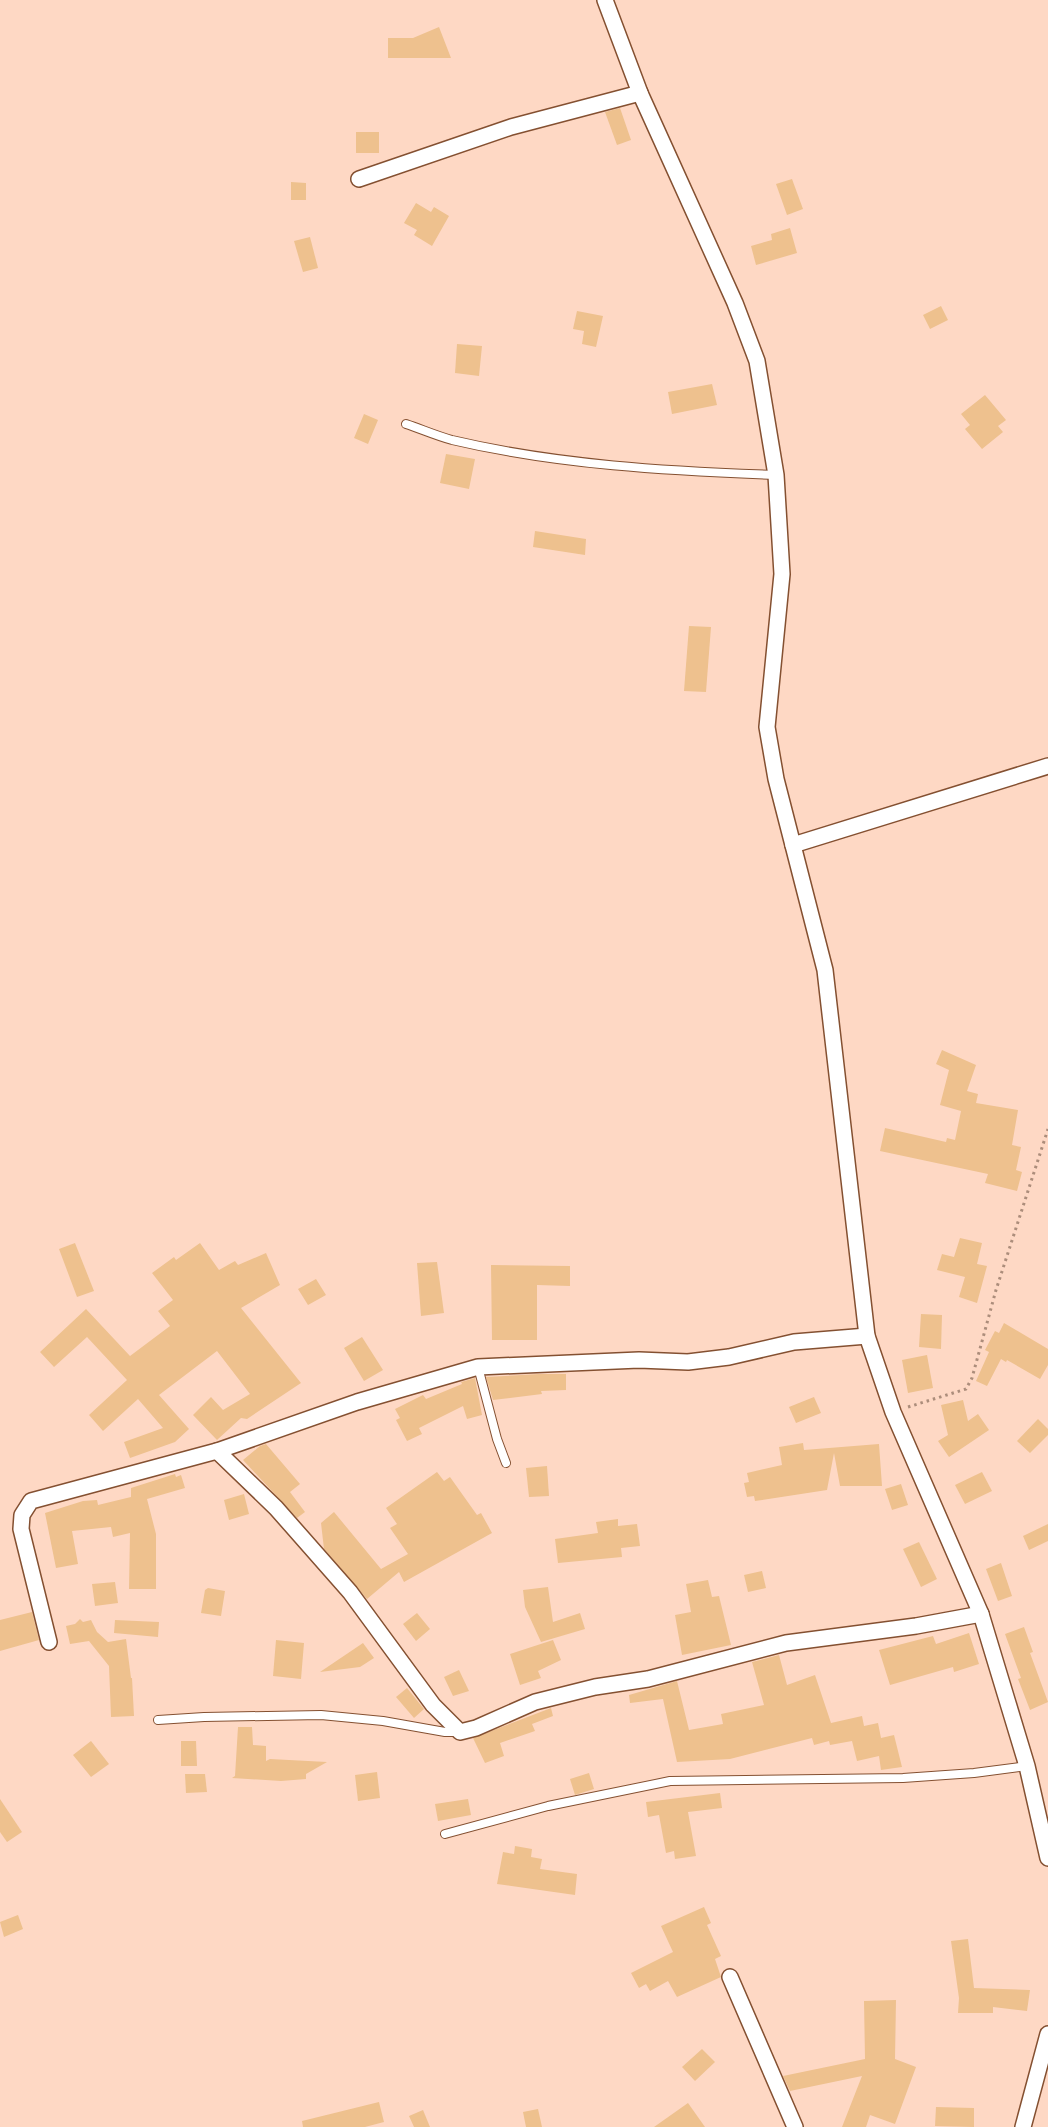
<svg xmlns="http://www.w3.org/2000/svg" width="1048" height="2127" font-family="Signika,sans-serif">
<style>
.building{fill:#eec18e}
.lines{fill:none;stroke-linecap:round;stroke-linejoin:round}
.service-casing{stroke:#845031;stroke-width:10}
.minor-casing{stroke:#845031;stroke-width:18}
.path{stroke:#ac8d7b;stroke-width:3;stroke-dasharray:2.5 4;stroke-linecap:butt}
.service{stroke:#fff;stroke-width:8}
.minor{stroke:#fff;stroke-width:15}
</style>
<rect width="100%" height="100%" fill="#fed8c4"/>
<!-- building -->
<g class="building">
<path d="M439,27L451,58H388V38H413Z"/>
<path d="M620,108L631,140L617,145L605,112Z"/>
<rect x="356" y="132" width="23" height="21"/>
<path d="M792,179L803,209L787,215L776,184Z"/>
<path d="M291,182L306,183V200H291Z"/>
<path d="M416,203L431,212L434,207L449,216L432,246L414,235L417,230L404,223Z"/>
<path d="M790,228L797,253L756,265L751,246L772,240L771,234Z"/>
<path d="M310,237L318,268L303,272L294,241Z"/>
<path d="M941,306L948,320L930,329L923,315Z"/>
<path d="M577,311L603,316L596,347L582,344L584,331L573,329Z"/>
<path d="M457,344L482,346L479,376L455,373Z"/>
<path d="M712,384L717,405L672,414L668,392Z"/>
<path d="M985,395L1006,420L998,426L1003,432L982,449L965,429L970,425L961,414Z"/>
<path d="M364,414L378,420L368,444L354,438Z"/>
<path d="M446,454L475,459L469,489L440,483Z"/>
<path d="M535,531L586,539L585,555L533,547Z"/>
<path d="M689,626L711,627L706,692L684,691Z"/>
<path d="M942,1050L976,1065L967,1091L978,1094L976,1103L1018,1110L1012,1145L1021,1147L1016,1170L1022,1172L1017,1191L985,1183L988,1174L880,1151L885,1128L946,1142L947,1138L955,1140L961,1111L940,1105L949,1070L936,1064Z"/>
<path d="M960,1238L982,1243L977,1264L987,1266L977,1303L959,1297L965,1277L937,1270L942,1254L954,1257Z"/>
<path d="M75,1243L94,1291L77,1297L59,1249Z"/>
<path d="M200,1243L219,1270L235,1261L238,1265L266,1253L280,1285L241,1308L301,1383L247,1419L241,1418L217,1440L193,1415L211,1397L223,1410L250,1394L217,1351L159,1395L189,1429L175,1442L130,1458L124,1442L163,1428L138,1399L103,1431L89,1415L127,1380L87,1337L54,1367L40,1352L86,1309L130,1356L170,1326L158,1311L173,1300L152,1273L174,1257L176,1260Z"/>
<path d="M437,1262L444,1313L421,1316L417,1263Z"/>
<path d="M491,1265L570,1266V1286L537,1285V1340H492Z"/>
<path d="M316,1279L326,1295L308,1305L298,1289Z"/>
<path d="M921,1314L942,1315L941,1349L919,1347Z"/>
<path d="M1004,1323L1048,1349V1365L1040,1379L1007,1360L1006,1362L1001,1359L987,1386L976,1381L989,1352L985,1350L995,1331L999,1333Z"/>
<path d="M362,1337L383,1370L364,1381L344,1348Z"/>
<path d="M927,1355L933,1388L908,1393L902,1360Z"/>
<path d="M539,1374H566V1390L541,1391L542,1394L493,1400L486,1377Z"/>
<path d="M475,1378L482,1415L467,1419L463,1406L419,1428L422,1434L407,1441L396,1420L400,1418L395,1409L423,1395L426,1399L462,1384L461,1382Z"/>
<path d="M814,1397L821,1413L796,1423L789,1407Z"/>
<path d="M963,1400L968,1421L978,1414L989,1430L949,1457L938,1441L948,1435L941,1405Z"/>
<path d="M1038,1419L1048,1429V1435L1030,1453L1017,1441Z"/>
<path d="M803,1443L804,1450L879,1444L882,1486H840L834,1453L827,1490L755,1501L754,1496L747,1497L744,1483L749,1482L747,1473L782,1465L779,1447Z"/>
<path d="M266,1444L300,1484L290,1492L305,1512L297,1518L243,1460L260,1446Z"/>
<path d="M547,1466L549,1496L529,1497L526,1468Z"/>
<path d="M437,1472L444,1481L450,1477L477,1515L481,1513L492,1533L404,1582L399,1572L367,1599L324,1549L321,1523L334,1512L381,1569L408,1554L390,1528L397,1524L386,1508Z"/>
<path d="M982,1472L992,1491L965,1504L955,1485Z"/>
<path d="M175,1474L176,1477L181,1475L185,1488L147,1499L156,1534V1589H129L130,1533L113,1537L111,1527L72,1531L78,1564L56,1568L45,1513L83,1501L97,1500L98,1505L131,1497V1488Z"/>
<path d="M901,1484L908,1505L892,1510L885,1489Z"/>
<path d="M244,1494L249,1514L229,1520L224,1500Z"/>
<path d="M618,1519V1526L637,1524L640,1546L621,1548L622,1557L558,1563L555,1539L598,1533L596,1522Z"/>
<path d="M1048,1524V1541L1029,1550L1023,1536Z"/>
<path d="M919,1542L937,1579L921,1587L903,1549Z"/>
<path d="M1001,1563L1012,1596L998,1601L986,1569Z"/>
<path d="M762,1571L766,1588L748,1592L744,1575Z"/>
<path d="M708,1580L712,1597L719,1596L731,1645L682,1655L675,1615L691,1612L686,1584Z"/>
<path d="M115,1582L118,1603L95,1606L92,1584Z"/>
<path d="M548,1587L553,1622L580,1613L585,1629L541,1642L525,1607L523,1590Z"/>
<path d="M208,1588L225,1591L221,1616L201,1613L205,1590Z"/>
<path d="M32,1612L39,1640L0,1651V1620Z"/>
<path d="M417,1613L430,1629L416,1641L403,1624Z"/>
<path d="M80,1619L83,1622L91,1620L97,1632L108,1642L126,1639L131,1678H132L134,1716L111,1717L109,1666L89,1641L70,1644L66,1626L75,1624Z"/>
<path d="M115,1620L159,1622L158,1637L114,1633Z"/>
<path d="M1024,1627L1033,1652L1030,1653L1048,1702L1030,1710L1018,1679L1021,1678L1005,1634Z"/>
<path d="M969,1633L979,1664L954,1672L953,1667L890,1685L879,1650L933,1636L936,1644Z"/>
<path d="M276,1640L304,1643L301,1679L273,1676Z"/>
<path d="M553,1640L561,1660L538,1671L541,1678L520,1685L510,1654Z"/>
<path d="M363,1643L374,1658L360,1667L320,1672Z"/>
<path d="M779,1655L787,1685L815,1675L831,1723L862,1716L864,1726L878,1723L881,1738L894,1735L902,1767L881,1770L879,1756L857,1761L852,1741L830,1745L829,1741L814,1745L812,1738L730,1759L677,1762L663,1699L630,1703L629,1695L677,1681L689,1730L723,1724L721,1714L764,1705L752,1662Z"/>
<path d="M459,1670L469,1691L453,1696L444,1677Z"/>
<path d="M407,1688L424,1709L414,1718L396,1697Z"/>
<path d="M551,1708L553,1716L532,1724L535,1731L500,1743L504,1756L485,1763L473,1738Z"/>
<path d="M238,1727H252L253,1745L266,1746V1761L270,1759L327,1762L306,1774V1779L281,1781L232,1778L235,1776Z"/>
<path d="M91,1741L109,1764L91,1777L73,1755Z"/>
<path d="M181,1741H196L197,1766H181Z"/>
<path d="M377,1772L380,1798L358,1801L355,1775Z"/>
<path d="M589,1773L594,1789L575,1795L570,1779Z"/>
<path d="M185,1774H205L207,1792L186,1793Z"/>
<path d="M720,1793L722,1808L688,1812L696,1856L675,1859L674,1851L666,1853L659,1815L648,1817L646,1802Z"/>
<path d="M0,1799L22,1832L7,1842L0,1832Z"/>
<path d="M468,1799L471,1815L438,1821L435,1804Z"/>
<path d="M515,1846L532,1849L531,1857L542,1859L540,1869L577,1874L575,1895L497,1884L503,1852L514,1854Z"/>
<path d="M704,1907L711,1923L707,1925L721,1956L715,1959L721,1977L677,1997L668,1981L650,1991L646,1984L639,1988L631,1973L673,1952L661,1926Z"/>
<path d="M18,1915L23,1929L4,1937L0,1922Z"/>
<path d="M968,1939L974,1988L1030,1990L1027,2011L993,2007V2013H958L959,1998L951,1941Z"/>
<path d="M896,2000L895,2059L916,2067L895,2124L870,2115L866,2127H842L862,2076L790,2091L783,2076L865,2059L864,2001Z"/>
<path d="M702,2049L715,2062L695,2081L682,2067Z"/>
<path d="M379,2102L384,2122L365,2127H303L302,2121Z"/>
<path d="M688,2103L705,2127H654Z"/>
<path d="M936,2107L974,2108V2127L935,2126Z"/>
<path d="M538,2109L542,2127H526L523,2112Z"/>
<path d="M423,2110L430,2127H414L409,2116Z"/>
</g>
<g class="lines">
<!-- service casing -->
<g class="service-casing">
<g id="service">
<path d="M406,424C421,429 437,436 452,440C558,465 668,471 776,475"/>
<path d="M478,1367L497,1439L506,1463"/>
<path d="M158,1720L204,1717L321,1715L383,1721L445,1732H460"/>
<path d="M445,1834L548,1806L670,1781L903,1778L974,1773L1027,1766"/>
</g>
</g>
<!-- minor casing -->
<g class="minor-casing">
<g id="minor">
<path d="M605,0L640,93L735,303L757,361L776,475L782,574L767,727L776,779L825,970L867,1336L893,1412L981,1614L1027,1766L1048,1858"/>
<path d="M359,179L511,127L640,93"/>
<path d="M793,845L1048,766"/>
<path d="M217,1451L276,1508L350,1592L433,1705L460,1732L476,1728L535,1702L595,1687L648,1679L786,1643L916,1626L981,1614"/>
<path d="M49,1642L21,1529L22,1515L31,1501L217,1451L357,1402L478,1367L639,1360L688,1362L729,1357L794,1342L867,1336"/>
<path d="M730,1977L795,2127"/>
<path d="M1023,2127L1048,2034"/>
</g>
</g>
<!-- path -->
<path class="path" d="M908,1407L966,1389L972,1378L996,1290L1048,1129"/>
<!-- service -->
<use href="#service" class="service"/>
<!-- minor -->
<use href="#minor" class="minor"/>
</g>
</svg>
